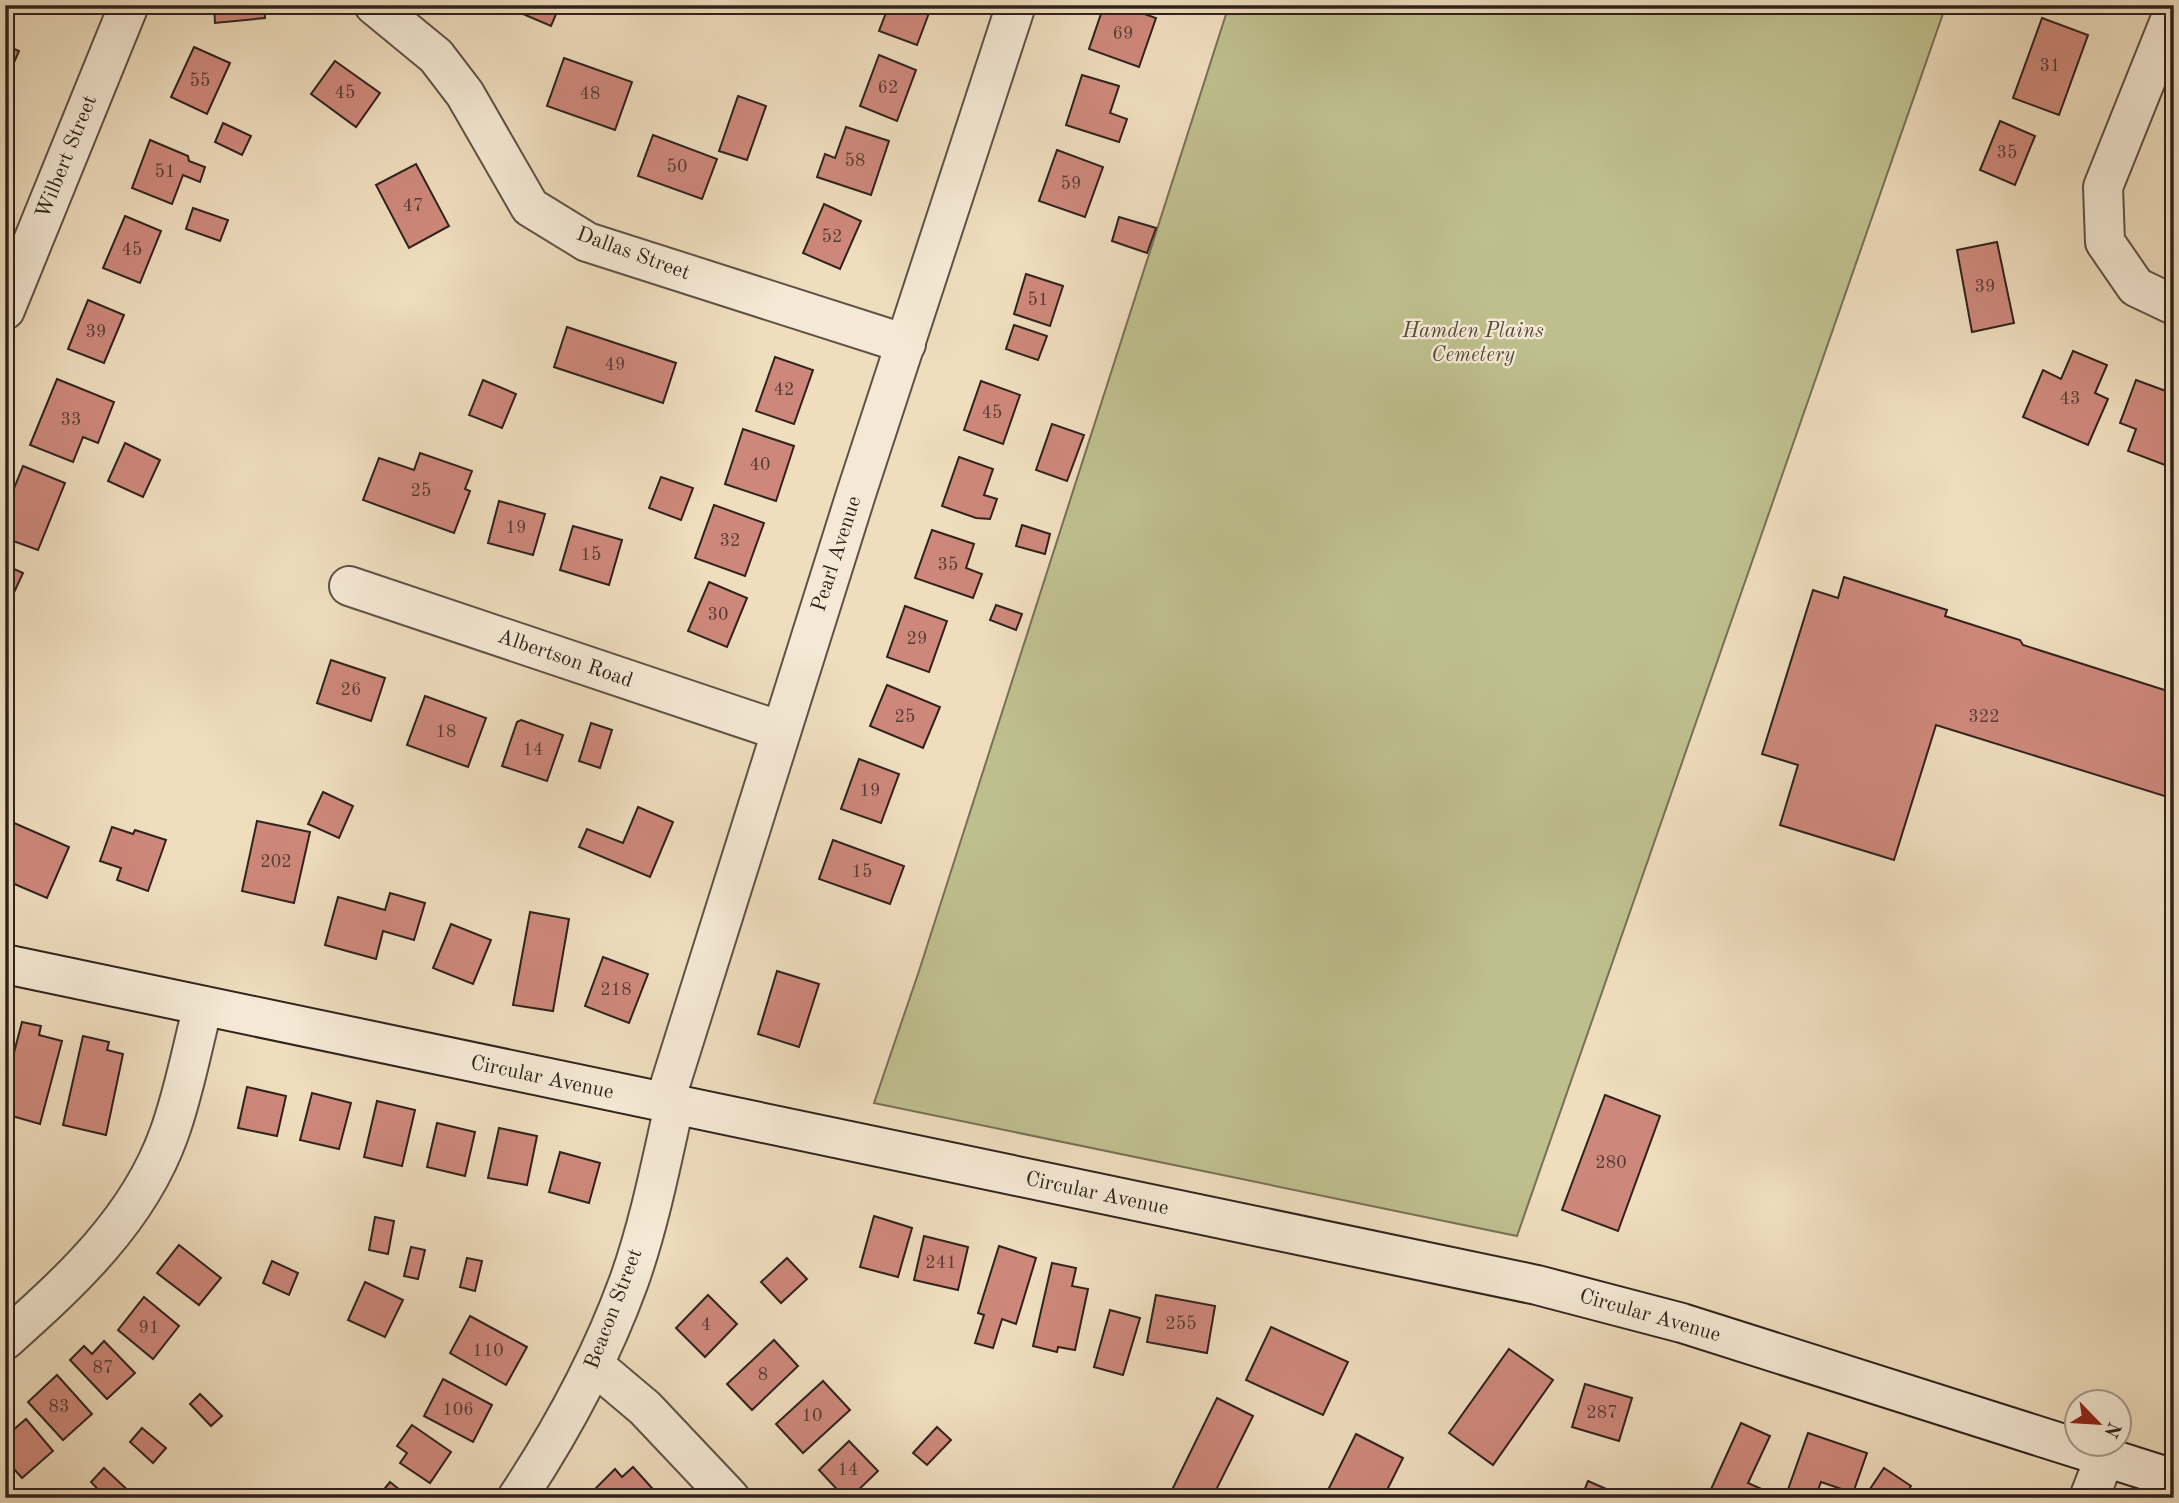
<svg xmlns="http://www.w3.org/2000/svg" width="2179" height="1503" font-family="'Old Standard TT',serif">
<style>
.green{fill:#bfbf8e;stroke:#777155;stroke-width:2}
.building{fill:#ce887b;stroke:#2f231c;stroke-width:2}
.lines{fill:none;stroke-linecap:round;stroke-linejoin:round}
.street-casing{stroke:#5f5244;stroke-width:42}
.secondary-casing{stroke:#2f231c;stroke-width:42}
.street{stroke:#f5e9d5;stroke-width:38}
.secondary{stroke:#f5e9d5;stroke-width:38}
.labels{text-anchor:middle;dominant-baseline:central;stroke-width:5;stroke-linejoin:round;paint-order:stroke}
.number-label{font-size:18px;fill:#573c34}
.street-label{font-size:21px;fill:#2f231c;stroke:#f5e9d5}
.park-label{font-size:21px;font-style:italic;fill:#534a38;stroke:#f5e9d5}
</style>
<rect width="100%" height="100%" fill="#efddbe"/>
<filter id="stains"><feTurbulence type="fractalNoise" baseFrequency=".00286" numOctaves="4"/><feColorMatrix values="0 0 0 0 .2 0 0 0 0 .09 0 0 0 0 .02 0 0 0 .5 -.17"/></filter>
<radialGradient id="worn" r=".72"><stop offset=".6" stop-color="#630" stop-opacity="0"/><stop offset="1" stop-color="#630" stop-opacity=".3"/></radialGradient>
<!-- green -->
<path class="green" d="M1229,5H1946L1517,1236L874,1103L919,971Z"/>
<!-- building -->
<g class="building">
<path d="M16,5H39L35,14Z"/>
<path d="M214,5H264L265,18L215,23Z"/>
<path d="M502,5H560L551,26Z"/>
<path d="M889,5H932L917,45L879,31Z"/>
<path d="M1104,5H1119L1156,18L1139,67L1089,49Z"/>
<path d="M2042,18L2088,35L2059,115L2013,98Z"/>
<path d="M5,45L19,51L5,83Z"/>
<path d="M194,47L230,63L207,114L171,97Z"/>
<path d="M879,55L916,70L897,121L860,106Z"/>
<path d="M564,58L632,82L615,130L547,106Z"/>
<path d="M335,61L380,93L356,127L311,94Z"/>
<path d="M1082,75L1119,86L1110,113L1127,119L1119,142L1066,125Z"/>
<path d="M738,96L766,106L747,160L719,151Z"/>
<path d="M2000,121L2035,136L2015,185L1980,170Z"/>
<path d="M223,123L251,136L242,155L215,142Z"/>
<path d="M846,127L889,141L871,195L817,177L825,154L835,158Z"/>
<path d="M653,135L717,159L702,199L638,176Z"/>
<path d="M150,140L188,156L189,161L205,167L200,182L183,175L172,204L132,188Z"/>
<path d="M1057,150L1103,167L1085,217L1039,201Z"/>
<path d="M416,164L449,226L409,248L376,185Z"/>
<path d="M824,204L861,221L840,269L803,253Z"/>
<path d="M193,208L228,220L220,241L186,229Z"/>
<path d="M125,216L161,231L140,283L103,268Z"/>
<path d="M1119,217L1156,228L1147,253L1112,241Z"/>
<path d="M1997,242L2014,323L1972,332L1957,250Z"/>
<path d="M1026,274L1063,286L1050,326L1014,314Z"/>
<path d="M88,300L124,315L104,363L68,349Z"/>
<path d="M1014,325L1047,336L1038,360L1006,349Z"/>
<path d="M567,327L676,363L663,403L554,367Z"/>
<path d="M2073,351L2107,365L2095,393L2108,399L2088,445L2023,417L2043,370L2061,379Z"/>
<path d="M775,357L813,370L794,424L756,411Z"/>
<path d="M57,379L114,402L98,443L83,437L73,462L30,445Z"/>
<path d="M483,380L516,394L502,428L469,415Z"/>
<path d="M2136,380L2174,394V443L2165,465L2128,451L2136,429L2120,423Z"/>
<path d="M981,381L1020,395L1003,444L964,430Z"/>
<path d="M1052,424L1084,435L1067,481L1036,470Z"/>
<path d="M743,429L794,446L776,501L725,484Z"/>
<path d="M125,443L160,460L143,497L108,481Z"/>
<path d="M420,453L472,471L465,489L470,491L454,533L363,500L379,458L414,470Z"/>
<path d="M959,457L993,469L984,495L997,499L990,519L976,518L942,506Z"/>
<path d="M23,466L65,483L38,550L5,538V511Z"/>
<path d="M661,477L693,488L681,520L649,508Z"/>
<path d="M499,501L545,514L533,555L488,543Z"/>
<path d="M714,505L764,523L745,576L695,558Z"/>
<path d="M1022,525L1050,534L1045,554L1016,546Z"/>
<path d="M573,526L622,540L609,585L560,570Z"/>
<path d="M932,530L974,544L966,568L982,574L973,598L915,578Z"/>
<path d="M5,565L23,573L5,612Z"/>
<path d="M1844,577L1947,610L1945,616L2020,640L2023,645L2174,693V799L1936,725L1894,860L1780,825L1798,765L1762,754L1813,590L1838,598Z"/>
<path d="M709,582L747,598L727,647L688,631Z"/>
<path d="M996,605L1022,614L1016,630L990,620Z"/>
<path d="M905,606L947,621L929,672L887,657Z"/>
<path d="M331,660L385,678L371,721L317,703Z"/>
<path d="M887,685L940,707L923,748L870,726Z"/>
<path d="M425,696L486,718L468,767L407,745Z"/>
<path d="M521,720L563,735L547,781L502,766L517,722Z"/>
<path d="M591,723L612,730L600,768L579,761Z"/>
<path d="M859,759L899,774L881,823L841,809Z"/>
<path d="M323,792L353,806L339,838L308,824Z"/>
<path d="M638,807L673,822L650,877L579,847L587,829L623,843Z"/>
<path d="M5,819L69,847L47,898L5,880Z"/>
<path d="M257,821L310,832L294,903L242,891Z"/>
<path d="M112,827L133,834L135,830L166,840L148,891L117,880L121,868L100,861Z"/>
<path d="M833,840L904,866L890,904L819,879Z"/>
<path d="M390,893L425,903L414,940L383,931L376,959L325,945L338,897L385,910Z"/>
<path d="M530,912L569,919L553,1011L513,1005Z"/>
<path d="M451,924L491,940L473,984L433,968Z"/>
<path d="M603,957L648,974L629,1023L585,1006Z"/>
<path d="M777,971L819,984L799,1047L758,1034Z"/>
<path d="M22,1022L41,1026L39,1035L62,1041L40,1124L5,1114V1087Z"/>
<path d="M83,1036L109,1042L107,1050L123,1054L106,1135L63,1125Z"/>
<path d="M247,1087L286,1096L277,1136L238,1128Z"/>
<path d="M312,1093L351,1103L339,1149L300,1140Z"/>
<path d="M1605,1095L1660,1116L1618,1231L1562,1210Z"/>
<path d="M377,1101L415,1110L402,1166L364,1157Z"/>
<path d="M437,1123L475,1132L465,1176L427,1167Z"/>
<path d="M499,1128L537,1136L527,1185L488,1178Z"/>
<path d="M560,1152L600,1163L589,1203L549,1192Z"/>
<path d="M874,1216L912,1228L898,1277L860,1267Z"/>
<path d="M375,1217L394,1221L388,1254L369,1250Z"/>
<path d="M924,1236L968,1247L958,1290L914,1280Z"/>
<path d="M179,1245L221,1278L199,1305L157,1273Z"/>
<path d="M999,1246L1036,1258L1016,1324L1002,1319L993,1348L975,1343L984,1315L978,1313Z"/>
<path d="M411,1247L425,1250L418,1279L404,1276Z"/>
<path d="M467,1258L482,1261L475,1291L460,1287Z"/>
<path d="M787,1258L807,1279L781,1303L761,1282Z"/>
<path d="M272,1261L298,1273L289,1295L263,1283Z"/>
<path d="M1052,1263L1076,1268L1072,1286L1088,1289L1075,1350L1058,1347L1057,1352L1033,1346Z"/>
<path d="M365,1282L403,1300L385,1337L348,1320Z"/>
<path d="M708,1295L737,1324L705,1357L676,1328Z"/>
<path d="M1156,1295L1215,1306L1207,1353L1147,1342Z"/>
<path d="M144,1297L179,1326L153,1359L118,1330Z"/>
<path d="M1110,1310L1140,1318L1123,1375L1094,1367Z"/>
<path d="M470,1316L527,1347L506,1385L450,1353Z"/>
<path d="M1271,1327L1348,1362L1323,1415L1246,1380Z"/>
<path d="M774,1340L798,1366L752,1410L727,1384Z"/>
<path d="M104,1341L135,1373L107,1399L70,1360L84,1346L92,1354Z"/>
<path d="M1509,1349L1553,1380L1493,1465L1449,1433Z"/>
<path d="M2174,1350V1376L2166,1374Z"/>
<path d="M57,1375L92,1414L63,1440L28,1402Z"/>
<path d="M443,1379L492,1405L473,1442L424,1416Z"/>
<path d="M823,1381L850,1410L803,1453L776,1424Z"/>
<path d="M1585,1384L1632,1398L1619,1441L1572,1427Z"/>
<path d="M200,1394L222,1416L211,1426L190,1404Z"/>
<path d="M1217,1398L1253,1416L1212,1498H1168Z"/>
<path d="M26,1419L53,1451L22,1478L5,1459V1437Z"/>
<path d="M1741,1423L1770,1436L1748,1483L1766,1491L1763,1498H1707Z"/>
<path d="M412,1425L451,1452L430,1483L400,1463L407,1453L397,1446Z"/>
<path d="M937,1427L951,1440L927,1465L913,1453Z"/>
<path d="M142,1428L166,1448L153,1463L130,1442Z"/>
<path d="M1808,1433L1867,1453L1853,1493L1821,1482L1815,1498H1785Z"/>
<path d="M1356,1434L1403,1458L1383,1498H1324Z"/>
<path d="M849,1441L878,1471L850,1498H845L819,1470Z"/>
<path d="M633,1467L661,1498H605L596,1488L615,1469L622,1477Z"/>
<path d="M104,1468L134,1496L133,1498H106L91,1482Z"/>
<path d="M1884,1468L1911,1486L1903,1498H1864Z"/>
<path d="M1588,1481L1611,1491L1608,1498H1581Z"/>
<path d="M390,1482L410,1498H377Z"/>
</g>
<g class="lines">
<!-- street casing -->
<g class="street-casing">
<g id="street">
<path d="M374,5L436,56L465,94L530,207L587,242L906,344"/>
<path d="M2174,10L2103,187L2105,242L2136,287L2174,305"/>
<path d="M5,310L129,5"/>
<path d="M349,586L781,731"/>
<path d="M664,1104L856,494L1016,5"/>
<path d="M5,1340C71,1281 138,1220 169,1134C184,1093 192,1048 203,1006"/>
<path d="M594,1365L645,1408L730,1498"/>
<path d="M517,1498C562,1430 601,1358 629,1281C649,1225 661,1164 674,1106"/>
<path d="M2089,1498L2105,1457"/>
</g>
</g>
<!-- secondary casing -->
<g class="secondary-casing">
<path id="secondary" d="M5,964L1537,1285L1682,1323L2174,1479"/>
</g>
<!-- street -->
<use href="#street" class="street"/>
<!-- secondary -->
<use href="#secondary" class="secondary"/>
</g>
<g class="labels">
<!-- number labels -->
<g class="number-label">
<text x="1123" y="34">69</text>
<text x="2050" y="66">31</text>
<text x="200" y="81">55</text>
<text x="888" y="88">62</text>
<text x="345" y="93">45</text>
<text x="590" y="94">48</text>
<text x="2007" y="153">35</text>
<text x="855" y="161">58</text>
<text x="677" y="167">50</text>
<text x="165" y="172">51</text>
<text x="1071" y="184">59</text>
<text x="413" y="206">47</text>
<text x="832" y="237">52</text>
<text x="132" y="250">45</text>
<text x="1985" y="287">39</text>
<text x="1038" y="300">51</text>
<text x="96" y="332">39</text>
<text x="615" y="365">49</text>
<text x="784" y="390">42</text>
<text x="2070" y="399">43</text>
<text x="992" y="413">45</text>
<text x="71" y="420">33</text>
<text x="760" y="465">40</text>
<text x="421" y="491">25</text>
<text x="516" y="528">19</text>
<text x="730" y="541">32</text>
<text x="591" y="555">15</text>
<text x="948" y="565">35</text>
<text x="718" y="615">30</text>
<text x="917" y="639">29</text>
<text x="351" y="690">26</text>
<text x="905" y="717">25</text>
<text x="1984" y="717">322</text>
<text x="446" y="732">18</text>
<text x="533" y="750">14</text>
<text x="870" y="791">19</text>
<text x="276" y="862">202</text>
<text x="862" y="872">15</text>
<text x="616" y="990">218</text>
<text x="1611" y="1163">280</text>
<text x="941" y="1263">241</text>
<text x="1181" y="1324">255</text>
<text x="706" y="1325">4</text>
<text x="149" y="1328">91</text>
<text x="488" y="1351">110</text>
<text x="103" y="1368">87</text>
<text x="763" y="1375">8</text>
<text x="59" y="1407">83</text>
<text x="458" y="1410">106</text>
<text x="1602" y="1413">287</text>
<text x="812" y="1416">10</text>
<text x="848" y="1470">14</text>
</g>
<!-- street labels -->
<g class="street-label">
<text transform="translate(67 157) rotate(-68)">Wilbert Street</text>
<text transform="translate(633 254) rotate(20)">Dallas Street</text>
<text transform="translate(837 554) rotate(-72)">Pearl Avenue</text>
<text transform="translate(565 659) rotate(19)">Albertson Road</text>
<text transform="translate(542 1078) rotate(12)">Circular Avenue</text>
<text transform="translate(1097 1194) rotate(12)">Circular Avenue</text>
<text transform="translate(614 1309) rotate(-69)">Beacon Street</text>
<text transform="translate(1650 1316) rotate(16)">Circular Avenue</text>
</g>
<!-- park labels -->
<g class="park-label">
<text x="1473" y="331">Hamden Plains<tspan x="1473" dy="24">Cemetery</tspan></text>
</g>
</g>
<!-- margin -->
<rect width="2179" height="1503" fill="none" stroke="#efddbe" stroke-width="28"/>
<rect x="7" y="7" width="2165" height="1489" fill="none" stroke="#2f231c" stroke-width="3.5"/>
<rect x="14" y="14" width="2151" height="1475" fill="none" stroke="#2f231c" stroke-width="2"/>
<!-- north arrow -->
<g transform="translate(2098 1423) rotate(115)"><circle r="33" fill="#f5e9d5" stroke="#a69a8b" stroke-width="2"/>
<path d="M0-5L12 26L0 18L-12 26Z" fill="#8f2418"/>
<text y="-10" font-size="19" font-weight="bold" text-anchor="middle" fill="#2f231c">N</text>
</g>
<rect width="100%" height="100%" filter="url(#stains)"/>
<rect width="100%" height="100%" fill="url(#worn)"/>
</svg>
